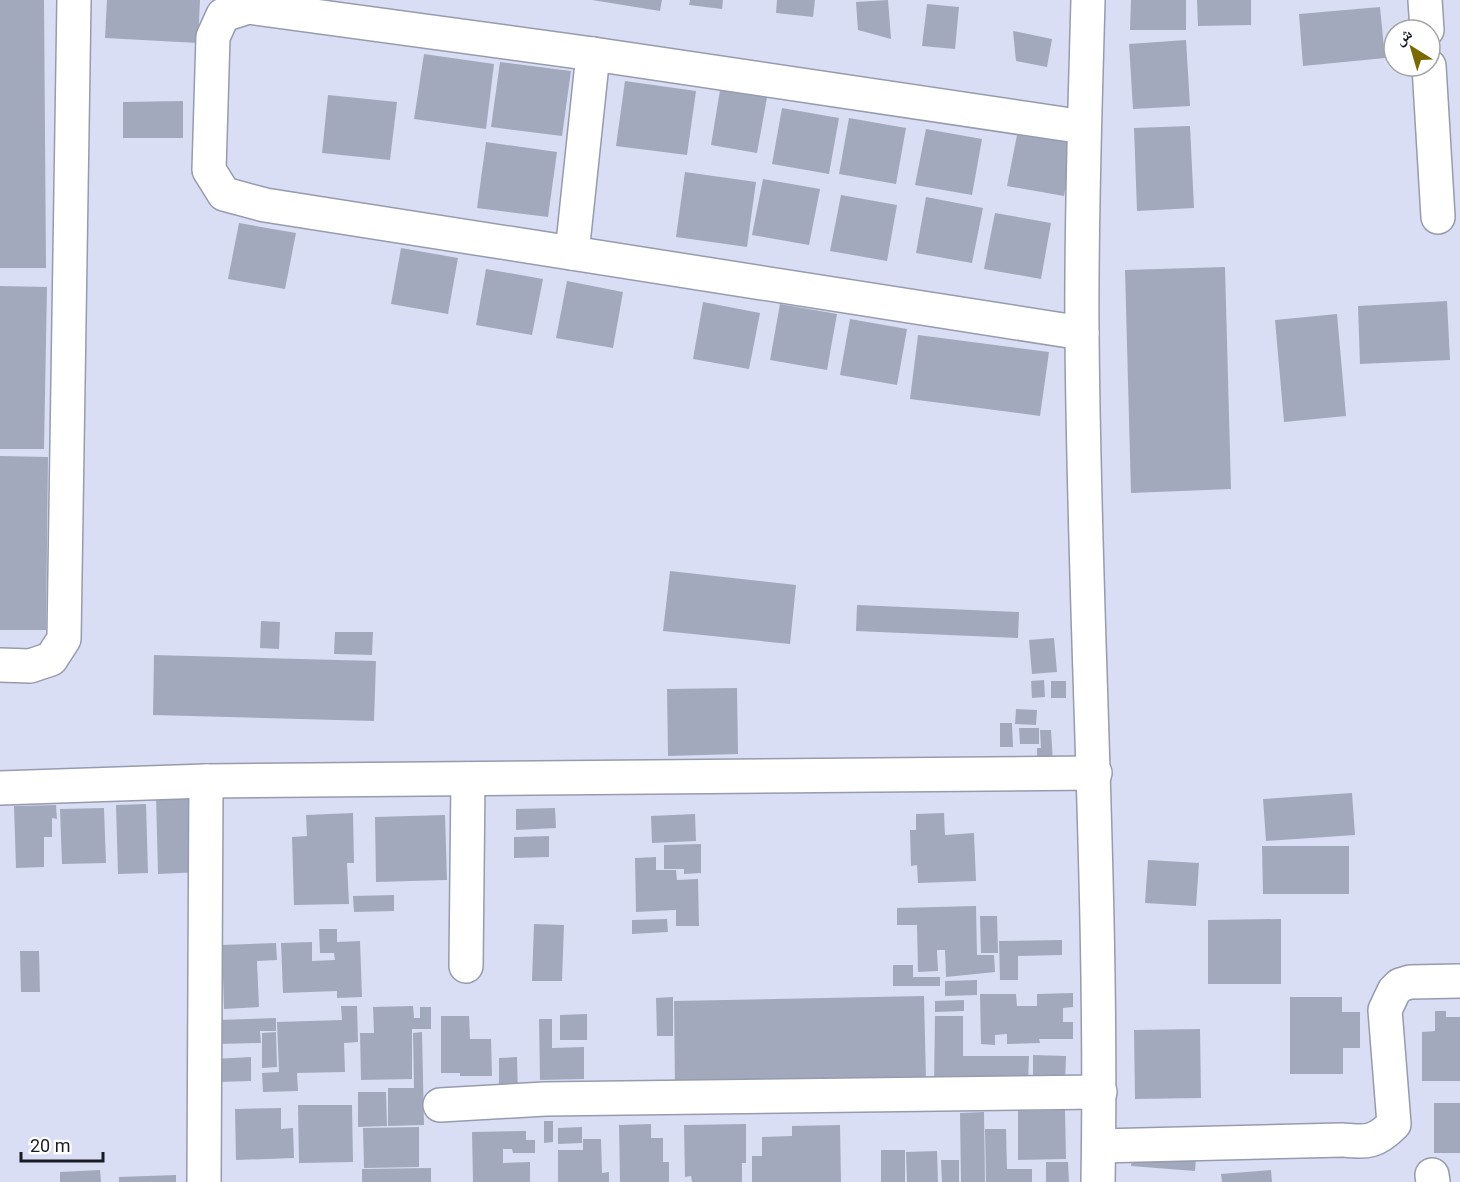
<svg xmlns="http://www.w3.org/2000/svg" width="1460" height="1182" font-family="Roboto,'Noto Naskh Arabic',sans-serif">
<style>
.building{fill:#a3a9bd}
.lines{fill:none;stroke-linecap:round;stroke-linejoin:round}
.minor-casing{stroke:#969baf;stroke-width:36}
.minor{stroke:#fff;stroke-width:33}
</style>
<rect width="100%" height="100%" fill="#d9def4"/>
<!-- building -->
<g class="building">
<path d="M0,0H44L46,268H0Z"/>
<path d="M107,0H200L198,43L105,38Z"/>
<path d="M592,0H662L660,11Z"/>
<path d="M690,0H723L722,9L689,5Z"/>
<path d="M777,0H815L813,17L776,13Z"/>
<path d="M888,0L891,39L858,30L856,2Z"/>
<path d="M1131,0H1186V30H1130Z"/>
<path d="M1197,0H1251V25L1198,26Z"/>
<path d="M927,4L959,7L955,49L922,46Z"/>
<path d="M1380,7L1385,58L1303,66L1299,14Z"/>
<path d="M1013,31L1052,39L1047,67L1016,61Z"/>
<path d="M1186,40L1190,106L1133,109L1129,44Z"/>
<path d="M424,54L494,64L486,129L414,119Z"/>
<path d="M500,62L571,71L562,136L491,127Z"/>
<path d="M625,81L696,91L687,155L616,146Z"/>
<path d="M721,84L768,92L757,153L711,145Z"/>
<path d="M328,95L397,102L390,160L322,153Z"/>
<path d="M183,101V138H123V102Z"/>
<path d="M782,108L839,118L829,174L772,164Z"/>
<path d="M849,118L906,128L896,184L839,174Z"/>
<path d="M1190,126L1194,208L1137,211L1134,128Z"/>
<path d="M926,129L982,139L972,195L915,185Z"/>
<path d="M1018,130L1074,140L1064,196L1007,186Z"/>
<path d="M486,142L557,152L548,217L477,208Z"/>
<path d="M685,172L756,182L747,247L676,237Z"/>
<path d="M763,179L820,189L809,245L752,235Z"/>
<path d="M841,195L897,205L887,261L830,251Z"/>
<path d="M926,197L983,208L972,263L916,253Z"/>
<path d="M995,213L1051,223L1041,279L984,269Z"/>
<path d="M239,223L296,233L285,289L228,279Z"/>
<path d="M401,248L458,258L448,314L391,304Z"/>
<path d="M1225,267L1231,489L1131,493L1125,270Z"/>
<path d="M486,269L543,279L532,335L476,325Z"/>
<path d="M567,281L623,292L613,348L556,338Z"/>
<path d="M0,286L47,287L44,449H0Z"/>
<path d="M1447,301L1450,360L1360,364L1358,306Z"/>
<path d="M703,302L760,313L749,369L693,359Z"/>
<path d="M780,304L837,314L827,370L770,360Z"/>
<path d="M1337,314L1346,416L1284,422L1275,320Z"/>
<path d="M850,319L907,329L897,385L840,375Z"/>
<path d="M918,335L1049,352L1040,416L910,399Z"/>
<path d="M0,456L48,457L46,630H0Z"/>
<path d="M670,571L796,585L790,644L663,631Z"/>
<path d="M857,605L1019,612L1018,638L856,631Z"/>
<path d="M261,621L280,622L279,649L260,648Z"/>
<path d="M335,632H373L372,655L334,654Z"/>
<path d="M1054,638L1057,672L1032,674L1029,640Z"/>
<path d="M154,655L376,661L374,721L153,715Z"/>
<path d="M1044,680L1045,697L1032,698L1031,681Z"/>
<rect x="1051" y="681" width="15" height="17"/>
<path d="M737,688L738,754L668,756L667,689Z"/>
<path d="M1016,709L1037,710L1036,725L1015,724Z"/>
<path d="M1000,723H1012L1013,747H1000Z"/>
<path d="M1019,728H1039V744H1020Z"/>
<path d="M1040,730H1051L1053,763L1037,764V748H1041Z"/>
<path d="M200,793L202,872L158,874L156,795Z"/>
<path d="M1352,793L1355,835L1266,841L1263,799Z"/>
<path d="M146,804L148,873L118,874L116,805Z"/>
<path d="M56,805L57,819L52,818V837H44V867L16,868L14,806Z"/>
<path d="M104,808L106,863L62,864L60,809Z"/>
<path d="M555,808L556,828L516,830V809Z"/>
<path d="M353,813L354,863H347L349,904L294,905L292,837L307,836L306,815Z"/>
<path d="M944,813L945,835L974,833L976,881L918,883L917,865L911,866L910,830H916V814Z"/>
<path d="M695,814L696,841L652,843L651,816Z"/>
<path d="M445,815L447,880L376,882L375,817Z"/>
<path d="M549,836V857L514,858V837Z"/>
<path d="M701,844V873L684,874V869H664V845Z"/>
<path d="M1262,846H1349V894H1263Z"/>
<path d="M656,857V870H676L677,880L698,879L699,926H676V910L636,912L635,858Z"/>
<path d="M1148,860L1199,863L1196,906L1145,903Z"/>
<path d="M394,895V911L354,912L353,896Z"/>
<path d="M976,906L977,955H994L995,972L946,977L945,950H937L938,971L918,972L917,925H897V908Z"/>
<path d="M980,916H997L998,953H981Z"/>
<path d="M667,919L668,932L632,934V920Z"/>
<path d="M1281,919V984H1208V920Z"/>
<path d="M534,924L564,925L562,981H532Z"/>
<path d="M319,929H337V942L360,941L362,997L337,998V991L283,993L281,943L312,942V961L335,960L334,953H320Z"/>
<path d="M1062,940V955L1018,956V980H1000L999,941Z"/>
<path d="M276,943L277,960L257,961L259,1007L224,1009L222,945Z"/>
<path d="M20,951H39L40,992H21Z"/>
<path d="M893,965H913V977H940V986H893Z"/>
<path d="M977,980V995L945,996V981Z"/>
<path d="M1073,993V1007L1063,1008V1022H1073V1039H1039L1040,1043L1007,1044V1034L995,1035V1045L981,1044L980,994H1016L1017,1006H1037V994Z"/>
<path d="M924,996L926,1081L675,1086L674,1001Z"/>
<path d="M673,997V1036H657L656,998Z"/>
<path d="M1290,997H1342V1012H1360V1048H1343V1074H1290Z"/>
<path d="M964,1000V1011L935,1012V1001Z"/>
<path d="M341,1006H357L358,1042L344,1043L345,1072L297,1073L298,1091L263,1092L262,1073L279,1072L277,1022L342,1020Z"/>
<path d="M413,1006L414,1018H420V1007H431V1029H412V1079L361,1080L360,1033H374L373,1007Z"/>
<path d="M1435,1011H1446V1017H1460V1081H1422V1032L1435,1031Z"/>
<path d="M587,1014V1040H560V1015Z"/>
<path d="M441,1016H469L470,1039H491L492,1076H460V1073H441Z"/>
<path d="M935,1016H963V1056H1029L1028,1084H934Z"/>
<path d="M276,1018V1031H260L261,1043L218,1044L217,1020Z"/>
<path d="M539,1019H552V1048L584,1047V1079L540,1080Z"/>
<path d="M1200,1029L1201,1098L1135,1099L1134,1030Z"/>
<path d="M276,1032L277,1067L262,1068V1033Z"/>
<path d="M422,1032L424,1125L388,1126V1088H414L413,1033Z"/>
<path d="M1033,1055L1066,1056L1065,1082L1033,1081Z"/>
<path d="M251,1057V1081L215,1082L214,1059Z"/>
<path d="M517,1057L518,1096H499V1058Z"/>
<path d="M358,1092H386L387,1126L358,1127Z"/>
<rect x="1434" y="1103" width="26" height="50"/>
<path d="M298,1105H352L353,1162L299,1163Z"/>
<path d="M281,1108V1129L293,1128L294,1158L236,1160L235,1109Z"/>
<path d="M1065,1110L1066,1159L1018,1160V1111Z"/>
<path d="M984,1112L985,1182H961L960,1113Z"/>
<path d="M544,1121H553V1142L544,1143Z"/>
<path d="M651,1124V1138H663V1162H669V1182H620L619,1125Z"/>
<path d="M746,1124V1163H742V1182H692L691,1176L685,1177L684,1125Z"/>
<path d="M840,1125L841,1182H752V1156H762V1137L792,1136V1126Z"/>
<path d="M419,1127V1167L364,1168L363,1128Z"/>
<path d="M582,1127V1143L558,1144V1128Z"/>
<path d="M985,1129H1006L1007,1169H1032V1182H986Z"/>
<path d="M526,1131V1140H535V1153H513L512,1149H503V1163L530,1162V1182H473L472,1132Z"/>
<path d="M583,1139H601L602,1173L609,1172V1182H558V1150H583Z"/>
<rect x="881" y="1150" width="24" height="32"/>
<path d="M937,1151L938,1182H907L906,1152Z"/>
<path d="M1133,1152L1196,1158L1195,1171L1131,1166Z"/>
<path d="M941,1160H959V1182H942Z"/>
<path d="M1046,1162H1068L1069,1182H1046Z"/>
<path d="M431,1168V1182H362V1169Z"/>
<path d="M100,1170L101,1182H60V1172Z"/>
<path d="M1271,1170L1272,1182H1222L1221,1174Z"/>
<path d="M176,1175V1182H119V1177Z"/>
</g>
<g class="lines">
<!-- minor casing -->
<g class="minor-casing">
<g id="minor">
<path d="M1088,0C1085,111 1081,222 1082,333C1084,616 1103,899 1098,1182"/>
<path d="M1425,0L1427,30"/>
<path d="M1429,66L1438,217"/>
<path d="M572,253L593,54"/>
<path d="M1082,333L265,205L224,194L209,170L213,37L223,15L248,7L593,54L1084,127"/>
<path d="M0,665L30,666L51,659L64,639L74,0"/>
<path d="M0,788L206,781L1095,773"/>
<path d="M466,966L468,779"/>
<path d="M440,1105L545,1099L1100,1092"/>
<path d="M1099,1146L1342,1140C1368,1142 1375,1143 1394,1124L1385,1010L1394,991L1400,985L1410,982L1460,981"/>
<path d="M1432,1175L1433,1182"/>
<path d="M204,1182L206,781"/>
</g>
</g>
<!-- minor -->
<use href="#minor" class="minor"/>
</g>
<!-- north arrow -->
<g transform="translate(1412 48) rotate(323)"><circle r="28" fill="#ffffff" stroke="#a3a4a7" stroke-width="1.5"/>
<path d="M0-4.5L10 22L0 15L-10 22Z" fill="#796900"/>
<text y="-9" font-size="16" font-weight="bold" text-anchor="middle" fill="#1a1c24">ش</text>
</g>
<!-- scale -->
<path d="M21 1152v9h82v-9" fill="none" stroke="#1a1c24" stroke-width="3"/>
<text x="30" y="1152" font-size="18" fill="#1a1c24" stroke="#ffffff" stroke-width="4.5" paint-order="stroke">20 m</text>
</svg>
